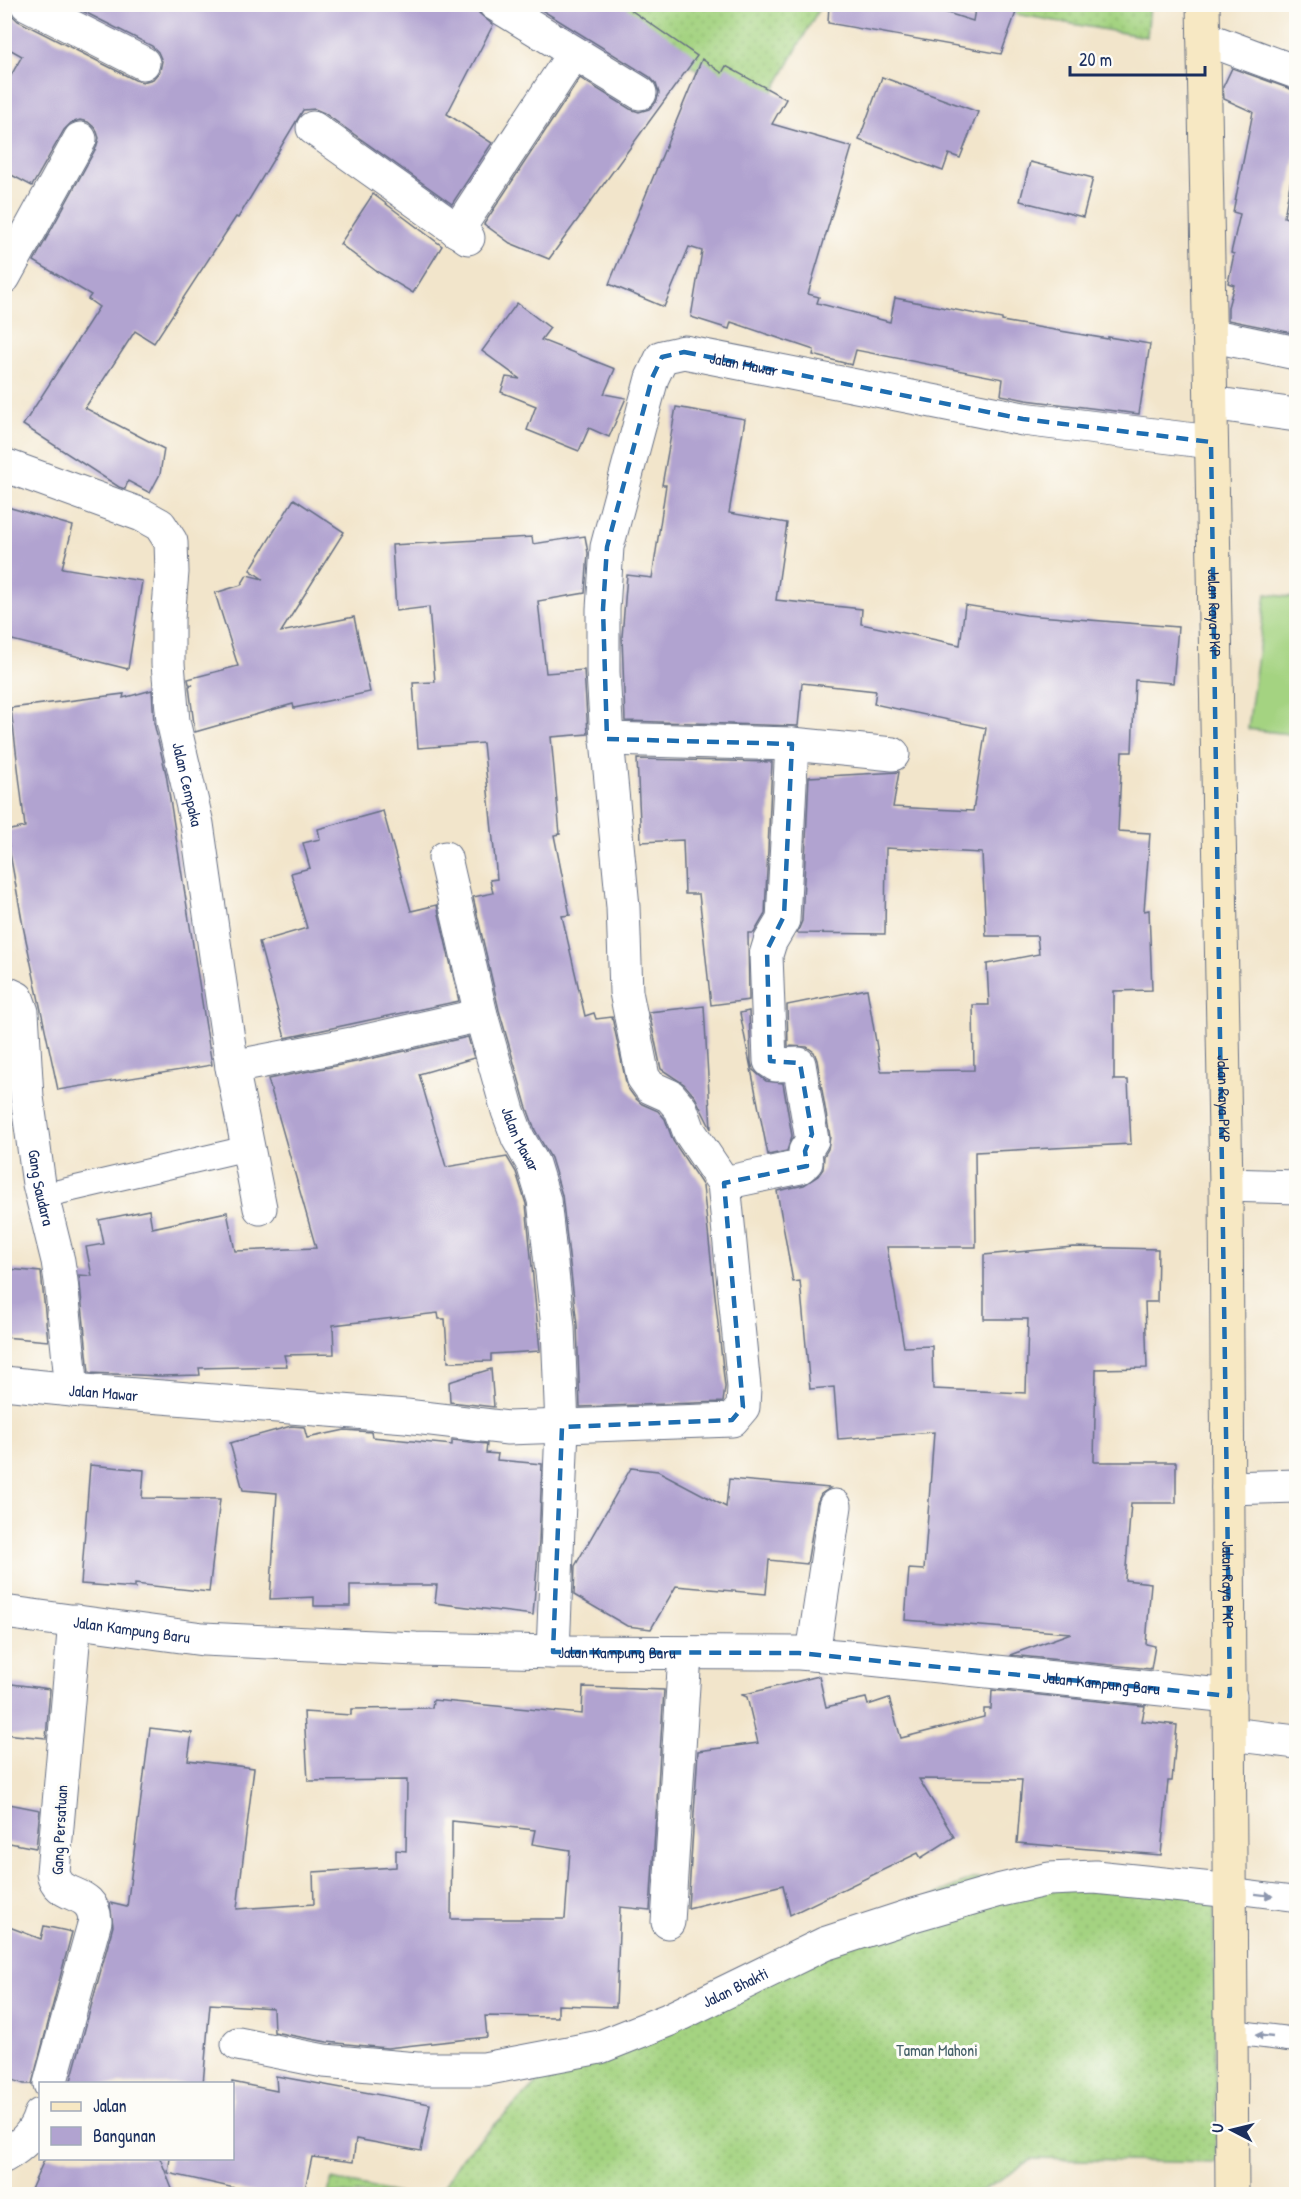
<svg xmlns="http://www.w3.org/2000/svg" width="1301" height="2199" font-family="'Patrick Hand',sans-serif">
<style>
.grass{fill:url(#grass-dots);stroke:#608170;stroke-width:1.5}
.garden{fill:#a4d381;stroke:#608170;stroke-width:1.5}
.building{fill:#b1a3d0;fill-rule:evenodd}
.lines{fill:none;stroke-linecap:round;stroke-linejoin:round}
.lane-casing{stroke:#666f84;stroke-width:26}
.street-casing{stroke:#666f84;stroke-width:35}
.secondary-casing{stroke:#666f84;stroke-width:35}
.lane{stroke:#fff;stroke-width:24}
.street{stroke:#fff;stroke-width:33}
.secondary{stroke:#f7e8c3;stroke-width:33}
.oneway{fill:#8d97ae}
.marked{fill:none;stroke:#1f6fb2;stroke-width:4.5;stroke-dasharray:12 8;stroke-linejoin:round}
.labels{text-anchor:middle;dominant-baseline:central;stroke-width:6;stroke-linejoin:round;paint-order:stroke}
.street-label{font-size:16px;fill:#1b2f5e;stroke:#fdfcf7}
.park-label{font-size:16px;fill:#446068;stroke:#fdfcf7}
</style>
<defs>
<pattern id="grass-dots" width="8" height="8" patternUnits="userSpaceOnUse" patternTransform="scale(1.5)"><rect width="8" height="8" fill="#a4d381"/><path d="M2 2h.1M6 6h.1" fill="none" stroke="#8db572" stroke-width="1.8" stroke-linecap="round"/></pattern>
</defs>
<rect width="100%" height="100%" fill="#fdfcf7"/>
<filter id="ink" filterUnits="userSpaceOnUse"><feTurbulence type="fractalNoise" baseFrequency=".0167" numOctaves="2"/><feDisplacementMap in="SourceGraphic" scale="12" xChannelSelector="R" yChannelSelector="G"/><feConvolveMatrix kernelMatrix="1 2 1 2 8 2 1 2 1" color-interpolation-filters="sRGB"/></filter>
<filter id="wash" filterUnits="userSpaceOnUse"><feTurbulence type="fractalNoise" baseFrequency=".008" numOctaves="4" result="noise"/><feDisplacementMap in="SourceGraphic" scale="24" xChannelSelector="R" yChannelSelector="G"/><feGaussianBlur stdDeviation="1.35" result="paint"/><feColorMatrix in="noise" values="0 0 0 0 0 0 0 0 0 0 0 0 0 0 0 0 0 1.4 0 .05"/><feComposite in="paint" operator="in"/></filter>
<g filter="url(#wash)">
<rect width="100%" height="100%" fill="#f2e5cb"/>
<!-- grass -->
<g class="grass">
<path d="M585,5H821L764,108Z"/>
<path d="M963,5H1150L1147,37Z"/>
<path d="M972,1879L1214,1884L1216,2163L1033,2159L977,2194H439L462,2157L561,2059L801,1952Z"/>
<path d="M332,2179L400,2194H328Z"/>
</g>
<!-- garden -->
<path class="garden" d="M1266,594L1296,598V735L1248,729Z"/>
<g id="blocks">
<!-- building -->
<g class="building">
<path d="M4,4H8L11,14L18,21L135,80L143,82L153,79L160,71L162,61L158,52L152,46L69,4H476L479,13L493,25L447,114L492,143L452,204L324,113L315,109L303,110L238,218L236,217L154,343L135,331L85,408L164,449L160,474L150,493L128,481L125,489L119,487L23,425L99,307L88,299L91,295L34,261L96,148L99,138L96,129L88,122L80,120L71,123L64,130L32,186L4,171V88L22,56L4,46Z"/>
<path d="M532,4H622L697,56L549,259L510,243L484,224L580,78L630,109L639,112L649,109L656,102L659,93L656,84L650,77Z"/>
<path d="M829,4H919L973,21L976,4H1019L1001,54L828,23Z"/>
<path d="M702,59L722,73L726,66L786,99L772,124L852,147L808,294L819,297L817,303L890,322L895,298L1002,319V321L1108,339V337L1150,344L1139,414L1026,400L1001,395L1003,379L856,350L852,365L813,355L814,350L731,322L729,329L691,317L702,251L689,247L664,307L609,284Z"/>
<path d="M1232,68L1296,91V152L1284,217L1296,221V319L1292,333L1228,320V307L1234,285L1228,283L1234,254L1231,253L1240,214L1233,212L1253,112L1224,99L1223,87Z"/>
<path d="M882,77L978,112L960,158L949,154L943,171L859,140Z"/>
<path d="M1030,162L1093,178L1083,217L1020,201Z"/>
<path d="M373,194L442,246L413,293L376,271L340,244Z"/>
<path d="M517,303L550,328L541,340L615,369L604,394L626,398L609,437L589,428L579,451L527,430L536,406L501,392L506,377L520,379L482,351Z"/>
<path d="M676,407L745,419L729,513L787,523L776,600L862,609L861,624L960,645L965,605L1026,615L1178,627L1173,683L1135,680L1132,752H1122L1118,831L1150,833L1144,911L1149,910L1152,990L1114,991V1080H1128L1131,1144L975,1152L976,1247H887L904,1347L932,1346L933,1389L1026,1393L1028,1319H984V1255L1073,1247L1158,1249L1157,1302H1145L1147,1368L1096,1369L1094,1462H1176V1503H1131L1125,1580L1151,1583L1146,1644L1155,1646L1151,1669L1010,1655L1071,1633L905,1620L909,1569L924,1570L934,1432L838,1439L834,1387L810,1389L800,1281L793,1282L777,1191L804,1185L818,1176L823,1169L824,1156L828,1149L830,1137L817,1060L814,1052L807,1047L788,1046L787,1005L867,989L881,1071L974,1070L973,1005H989L987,964L1039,954L1037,936H986L982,853L886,848L885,934L797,933L802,921L809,777L899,772L893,807L973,811L986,728L874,704L876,691L802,683L798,726L625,721L622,637L627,575L652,578L666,485H662Z"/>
<path d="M294,499L344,532L281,632L354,617L370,692L294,708L293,704L195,732L189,686L193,685L189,684L188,679L238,666L215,593L241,585L247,575L263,579L250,570Z"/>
<path d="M4,506L73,526L62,568L142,581L128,669L4,638Z"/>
<path d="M585,536L588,553L585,593L538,601L546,673L584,670L588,734L551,737L560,834L554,835L570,915L562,916L585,1016L594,1013L596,1019L612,1017L627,1087L635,1098L642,1104L658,1111L665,1119L673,1141L703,1186L725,1387L723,1402L580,1407L577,1325L562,1195L551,1158L535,1130L526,1105L499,1010L473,897L493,893L490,880L497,879L483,743L418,748L413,683L435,682L429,607L396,611L392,545L532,537L533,544Z"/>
<path d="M152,690L154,723L166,774L212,1065L58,1090L23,926L6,831L25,827L11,708L124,694L123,698Z"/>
<path d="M637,759L772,762L765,914L754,933H748L749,1000L711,1005L699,894H685L683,840L641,842Z"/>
<path d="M383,811L411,911L437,905L459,1001L285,1038L259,942L307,928L291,873L310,868L303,843L320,839L318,829Z"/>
<path d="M704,1006L711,1129L695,1097L684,1084L661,1069L649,1012Z"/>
<path d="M749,1011L751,1062L753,1070L766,1081L783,1083L792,1136L787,1151L768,1155L740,1013Z"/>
<path d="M468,1037L474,1058L419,1074L446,1167L507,1157L516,1172L526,1204L540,1351L491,1354V1361L448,1362L445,1319H439L438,1313L333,1325L334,1354L284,1355L287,1366L199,1368L200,1375L161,1376L89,1373L79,1275L92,1276L86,1247L104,1244L99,1220L149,1210L152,1228L227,1212L235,1251L316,1248L268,1079L356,1062Z"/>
<path d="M7,1269L41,1272L48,1341L4,1337Z"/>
<path d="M491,1369L494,1407L450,1402L449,1382Z"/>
<path d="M291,1426L304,1427L307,1438L345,1430L371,1432L372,1437L452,1445V1440L487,1444L486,1453L498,1454L497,1460L542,1464L539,1542L533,1615L435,1603L437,1585H350V1606H314V1597L270,1599L277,1493L243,1490L230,1443Z"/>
<path d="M90,1465L144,1470L142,1498L220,1499L209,1592L135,1584V1588L81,1584Z"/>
<path d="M631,1468L658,1471L726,1507L729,1479L830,1488L821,1494L817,1503L807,1564L769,1560L766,1594L676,1586L651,1629L627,1626L574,1595L575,1566Z"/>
<path d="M819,1676L826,1707L866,1698L868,1705L889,1698L901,1738L984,1717V1709H991L992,1690L1145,1706L1142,1721L1177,1725L1172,1781H1168L1161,1855L1017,1843L1022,1780L919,1779L954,1837L921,1858L918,1853L790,1915L783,1885L688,1908L698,1751L758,1743L747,1697L742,1695Z"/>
<path d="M4,1683L50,1689L46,1738L4,1734Z"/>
<path d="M583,1687L664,1690L650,1910L620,1907L616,2007L558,2005V2017L485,2016L487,2037L387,2048L327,2042L274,2032L273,2008L210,2004L203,2084H70L113,1926L110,1903L127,1907L150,1728L192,1733L188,1760L254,1768L237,1909L314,1904L313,1872L396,1867V1850L406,1851L407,1780L308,1781L304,1712L351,1715V1709L432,1708L433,1700L582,1714ZM452,1821L535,1830L532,1844L570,1850L565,1919H451Z"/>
<path d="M4,1803L40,1810L36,1848L4,1842Z"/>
<path d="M4,1925L41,1939L44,1926L72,1932L32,2084H24L4,2077Z"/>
<path d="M276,2076L430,2104L421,2151L356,2139L353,2162L312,2157L304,2194H261L168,2173L170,2158H232V2082L277,2091Z"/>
<path d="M45,2158H160L174,2194H29Z"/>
</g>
</g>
</g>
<g filter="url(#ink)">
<use href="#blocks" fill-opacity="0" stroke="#666f84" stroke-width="1.5"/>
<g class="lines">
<!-- lane casing -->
<g class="lane-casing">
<g id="lane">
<path d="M42,1196L248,1148"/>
<path d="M1232,1891L1296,1899"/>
<path d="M1232,2032L1296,2040"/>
</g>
</g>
<!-- street casing -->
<g class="street-casing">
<g id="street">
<path d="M27,4L143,63"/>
<path d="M495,4L640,93"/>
<path d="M1204,38L1296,72"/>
<path d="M313,128L468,238"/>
<path d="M457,231L574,53"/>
<path d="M4,277L80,139"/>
<path d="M1209,335L1296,353"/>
<path d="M1211,403L1296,415"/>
<path id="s1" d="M4,465L142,515L160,525L171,542L172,572L168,619V664L173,721L197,824L232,1067L260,1208"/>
<path d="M607,739L792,744L893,754"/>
<path id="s2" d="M445,858L481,1015L508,1111L518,1138L533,1164L544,1200L558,1327L562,1427L553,1652"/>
<path id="s3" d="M4,992L17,998L22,1012L27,1097L39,1184L58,1261L61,1281L72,1390"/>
<path d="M232,1067L352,1044L481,1015"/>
<path d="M724,1183L800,1167L806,1162L805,1151L812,1140L799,1064L776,1065L770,1061L766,955L770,942L783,920L792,744"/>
<path d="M1226,1185L1296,1187"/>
<path id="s4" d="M4,1383L72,1390L406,1416L508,1428L732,1420L743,1407L744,1387L724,1183L689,1131L681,1109L670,1096L650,1087L643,1077L626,992L623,907L607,739L603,672V609L607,547L652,378L662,357L684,352L1023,419L1211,442"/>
<path d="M1228,1488L1296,1486"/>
<path id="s5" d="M4,1612L203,1639L416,1649L553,1652L799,1653L860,1658L1230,1696"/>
<path d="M813,1654L835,1506"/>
<path d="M1230,1734L1296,1742"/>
<path d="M668,1922L685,1654"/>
<path id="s6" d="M238,2044L324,2061L417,2069H484L600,2047L668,2020L824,1944L910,1916L997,1891L1049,1879L1095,1877L1232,1891"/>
<path d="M50,2084L95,1921C93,1886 58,1902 53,1872L75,1621"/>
<path d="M4,2156C20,2147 35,2133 40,2115"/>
</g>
</g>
<!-- secondary casing -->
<g class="secondary-casing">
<g id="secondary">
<path id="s7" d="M1203,4L1226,1185L1232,2194"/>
</g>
</g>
<!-- lane -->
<use href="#lane" class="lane"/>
<!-- street -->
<use href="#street" class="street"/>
<!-- secondary -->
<use href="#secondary" class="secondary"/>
</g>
<!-- one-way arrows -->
<defs><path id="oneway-solid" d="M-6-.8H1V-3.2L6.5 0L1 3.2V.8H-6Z" transform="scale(1.5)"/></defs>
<g class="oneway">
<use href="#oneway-solid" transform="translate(1264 1895) rotate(7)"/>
<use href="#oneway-solid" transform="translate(1264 2036) rotate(-174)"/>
</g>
</g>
<!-- marked area -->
<path class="marked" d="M684,352L1023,419L1211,442L1230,1696L799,1653L553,1652L562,1427L732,1420L743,1407L724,1183L807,1166L805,1151L812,1134L800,1063L770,1061L767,950L784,916L792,744L607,739L603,609L607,547L652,378L662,357Z"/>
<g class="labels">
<!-- street labels -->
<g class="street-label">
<text stroke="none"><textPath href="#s4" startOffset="1924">Jalan Mawar</textPath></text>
<text stroke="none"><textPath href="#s7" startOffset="609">Jalan Raya PKP</textPath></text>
<text stroke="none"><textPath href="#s1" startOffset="432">Jalan Cempaka</textPath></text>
<text stroke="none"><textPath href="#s7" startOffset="1095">Jalan Raya PKP</textPath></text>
<text stroke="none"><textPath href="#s2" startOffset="292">Jalan Mawar</textPath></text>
<text stroke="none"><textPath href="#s3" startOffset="206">Gang Saudara</textPath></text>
<text stroke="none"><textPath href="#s4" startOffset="100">Jalan Mawar</textPath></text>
<text stroke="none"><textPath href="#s7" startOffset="1581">Jalan Raya PKP</textPath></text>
<text stroke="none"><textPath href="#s5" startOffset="129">Jalan Kampung Baru</textPath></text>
<text stroke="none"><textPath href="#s5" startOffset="615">Jalan Kampung Baru</textPath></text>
<text stroke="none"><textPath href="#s5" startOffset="1101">Jalan Kampung Baru</textPath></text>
<text transform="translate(59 1830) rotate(-87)">Gang Persatuan</text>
<text stroke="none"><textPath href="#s6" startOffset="514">Jalan Bhakti</textPath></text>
</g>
<!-- park labels -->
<g class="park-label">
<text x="937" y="2050">Taman Mahoni</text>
</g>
</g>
<!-- margin -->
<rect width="1301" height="2199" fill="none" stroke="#fdfcf7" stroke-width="24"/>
<!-- legend -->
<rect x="39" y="2082" width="195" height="78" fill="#fdfcf7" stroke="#a3aaba" stroke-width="1.5"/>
<rect x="51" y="2102" width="30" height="9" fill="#f7e8c3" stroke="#a3aaba" stroke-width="1.5"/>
<text x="93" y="2112" font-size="18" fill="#1b2f5e">Jalan</text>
<rect x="51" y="2127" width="30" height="18" fill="#b1a3d0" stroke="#a3aaba" stroke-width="1.5"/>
<text x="93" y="2142" font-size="18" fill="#1b2f5e">Bangunan</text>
<!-- north arrow -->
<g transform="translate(1232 2130) rotate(277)" stroke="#fdfcf7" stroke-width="4.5" paint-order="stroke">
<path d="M0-4.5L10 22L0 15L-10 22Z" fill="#1b2f5e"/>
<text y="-9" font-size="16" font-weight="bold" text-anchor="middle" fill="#1b2f5e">U</text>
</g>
<!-- scale -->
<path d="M1070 66v9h135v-9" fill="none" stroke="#1b2f5e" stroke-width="3"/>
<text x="1079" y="66" font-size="18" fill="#1b2f5e" stroke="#fdfcf7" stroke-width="4.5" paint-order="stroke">20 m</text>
</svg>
